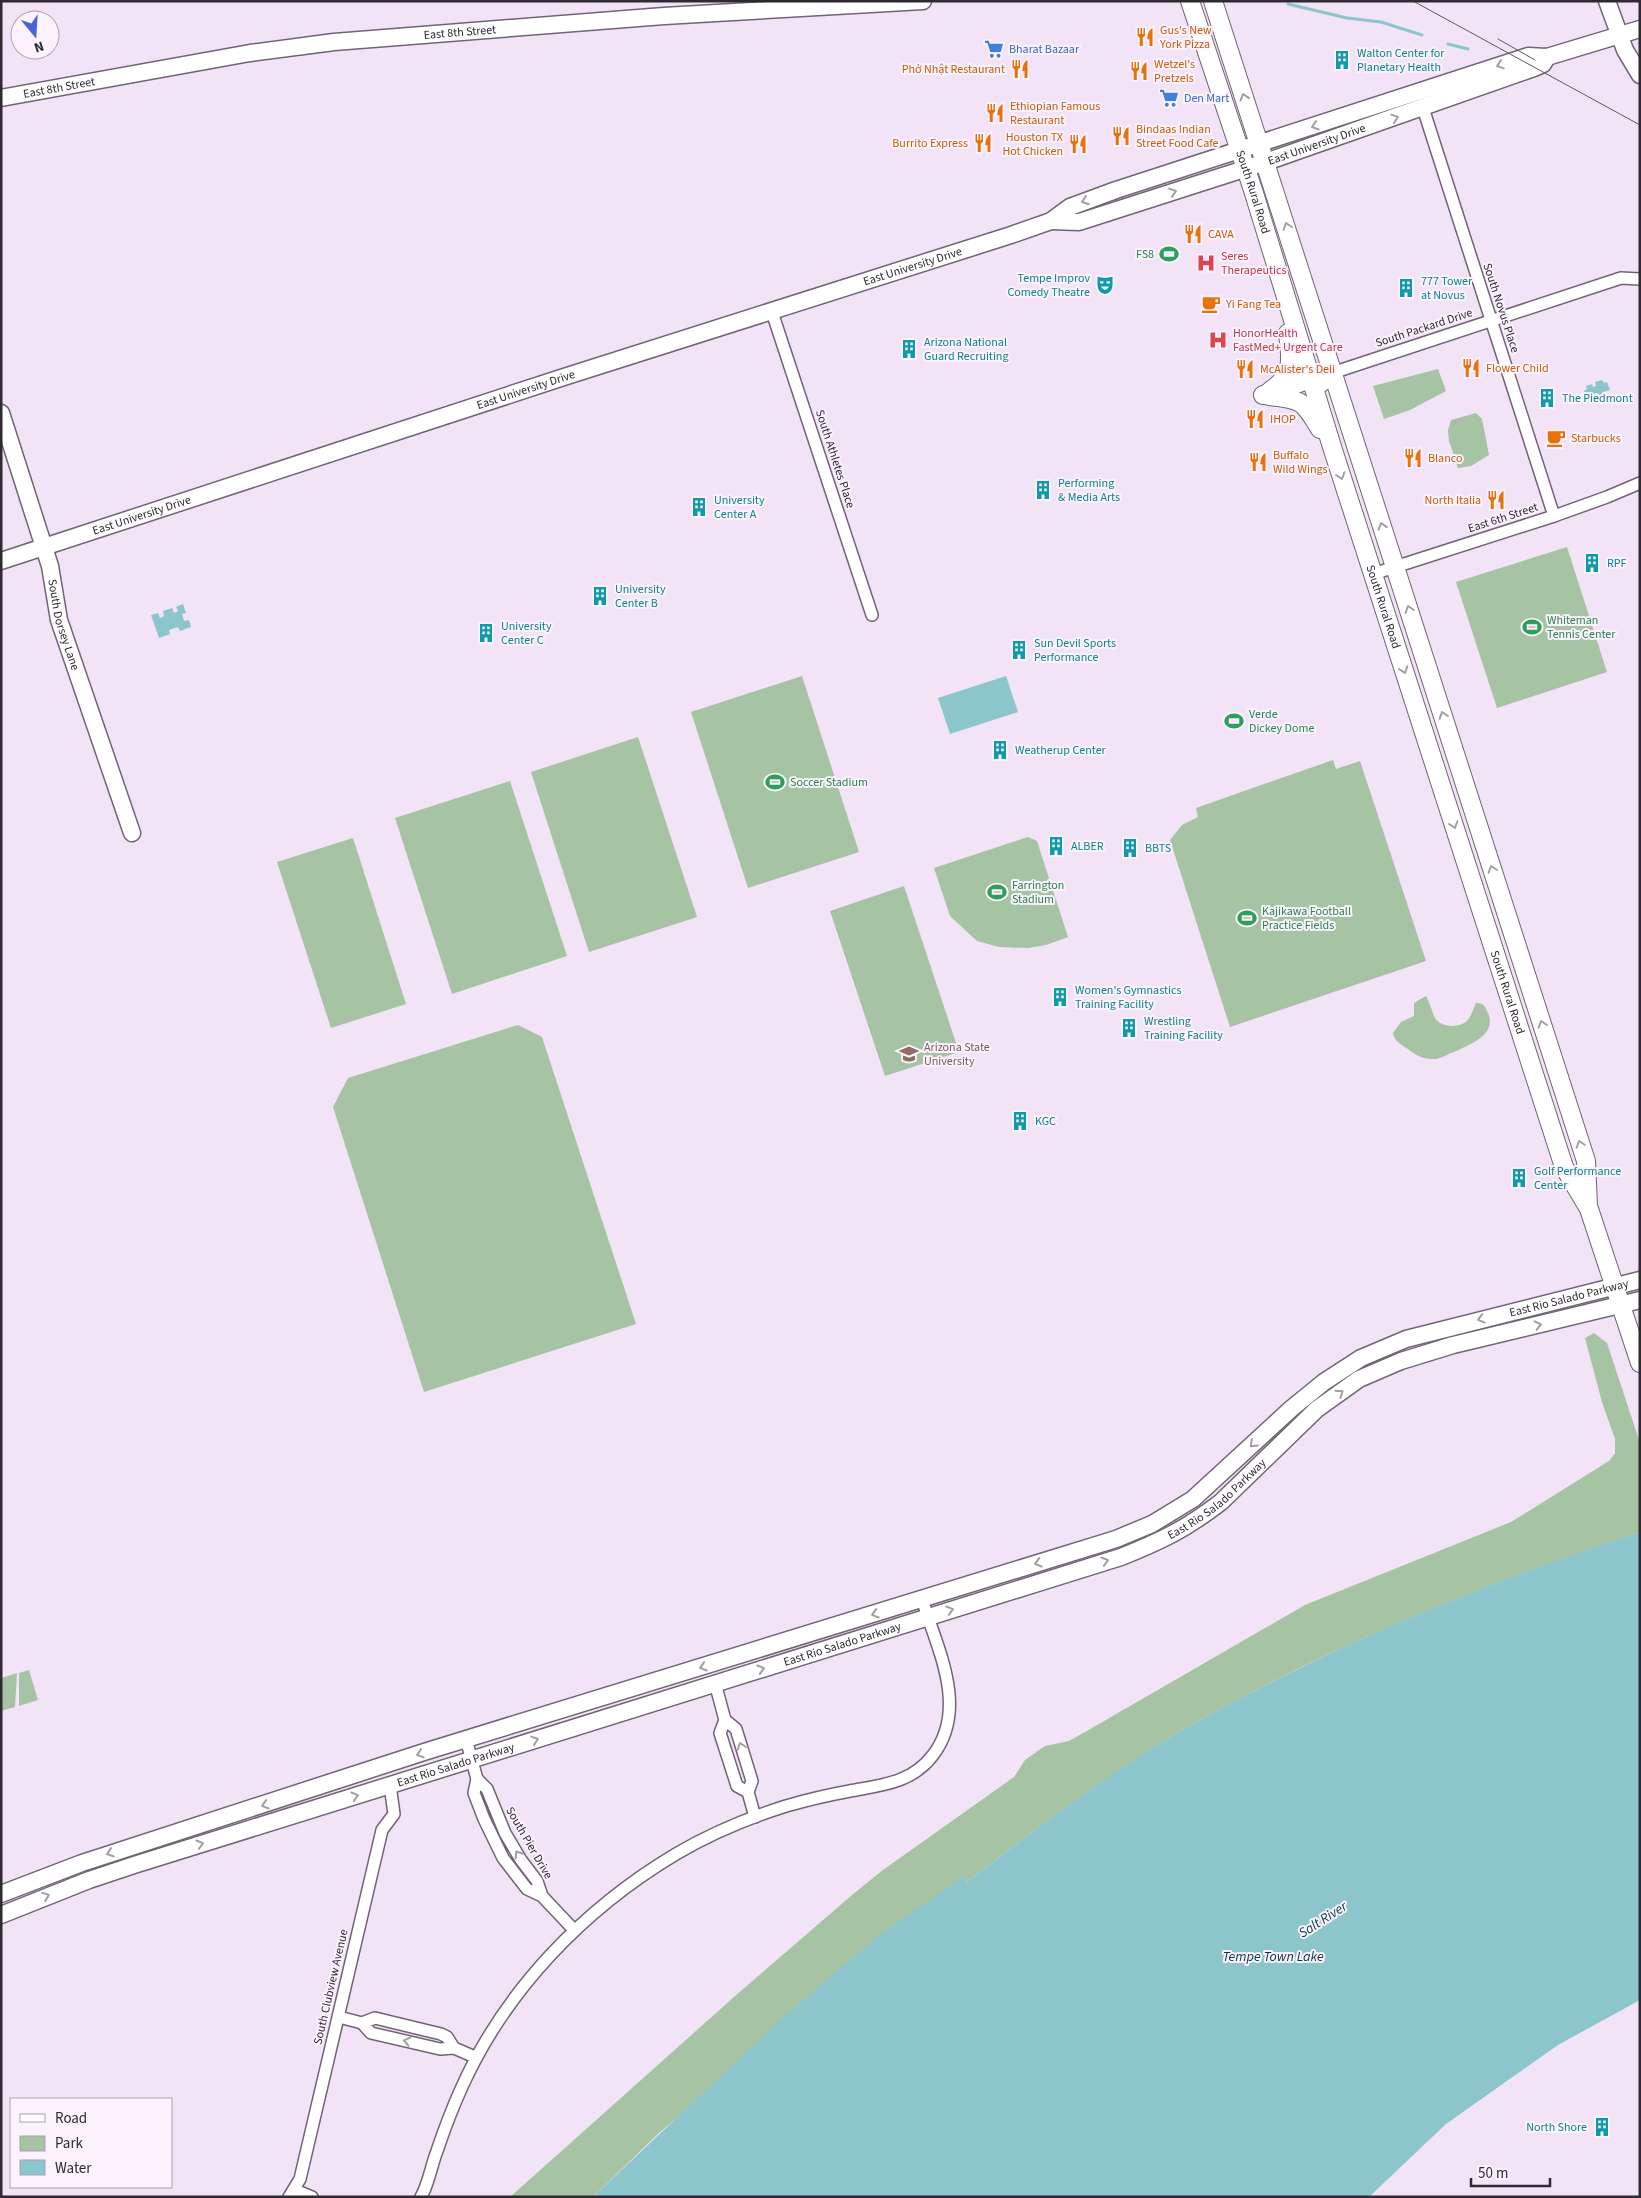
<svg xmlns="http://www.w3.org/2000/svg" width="1641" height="2198" font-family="'Source Sans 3',sans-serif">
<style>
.green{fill:#a6c3a3}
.water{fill:#8cc6cc}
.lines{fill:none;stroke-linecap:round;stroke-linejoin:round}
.stream{stroke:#8cc6cc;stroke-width:3}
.street-casing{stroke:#716475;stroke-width:14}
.secondary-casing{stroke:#716475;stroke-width:19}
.primary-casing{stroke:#716475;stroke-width:20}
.street{stroke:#fff;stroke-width:11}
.secondary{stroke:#fff;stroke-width:16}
.primary{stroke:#fff;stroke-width:18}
.tram{stroke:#605863;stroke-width:1}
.oneway{stroke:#a19fa2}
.labels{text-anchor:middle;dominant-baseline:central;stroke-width:4;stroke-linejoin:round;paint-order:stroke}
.food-label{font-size:12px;fill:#c56008;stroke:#fbf2fe;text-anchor:start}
.street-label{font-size:12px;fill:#2f2931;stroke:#fbf2fe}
.shop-label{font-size:12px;fill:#366cbe;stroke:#fbf2fe;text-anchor:start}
.culture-label{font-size:12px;fill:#0d838f;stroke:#fbf2fe;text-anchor:start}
.leisure-label{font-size:12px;fill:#27864d;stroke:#fbf2fe;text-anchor:start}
.health-label{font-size:12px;fill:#be3a42;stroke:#fbf2fe;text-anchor:start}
.education-label{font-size:12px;fill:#785e54;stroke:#fbf2fe;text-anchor:start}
.water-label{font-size:14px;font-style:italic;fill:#033c41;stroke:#fbf2fe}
</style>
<rect width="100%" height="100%" fill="#f2e3f7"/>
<!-- green -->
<g class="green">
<path d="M1438,369L1446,391L1410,410L1384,419L1373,386Z"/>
<path d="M1476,413L1482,419L1489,455L1471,466L1458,468L1449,441L1448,430L1451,420Z"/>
<path d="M1567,547L1607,672L1497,708L1456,582Z"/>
<path d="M802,676L859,852L748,888L691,712Z"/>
<path d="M638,737L697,917L589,952L531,772Z"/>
<path d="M1333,760L1336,769L1360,761L1426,961L1230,1027L1170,840L1182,825L1198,817L1196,808Z"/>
<path d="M510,781L567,956L452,994L395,818Z"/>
<path d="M1028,837L1037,841L1068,937L1046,945L1028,948L999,947L977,941L950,916L934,868Z"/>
<path d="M353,838L406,1004L331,1028L277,862Z"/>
<path d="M904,886L959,1052L885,1076L830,911Z"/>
<path d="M1426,996C1430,1003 1432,1012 1435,1018C1441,1028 1460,1028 1467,1021C1471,1017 1473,1009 1476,1003C1482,1003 1485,1005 1487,1011C1499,1034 1471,1044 1454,1052C1447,1054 1440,1060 1432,1059C1423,1059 1415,1055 1408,1049C1402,1045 1394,1041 1393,1033L1401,1022L1414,1016V1003Z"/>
<path d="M518,1025L542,1037L636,1324L424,1392L333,1107L348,1078Z"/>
<path d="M1594,1333L1607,1343L1640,1443V1532C1486,1584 1334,1644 1193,1724C1113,1770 1040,1826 967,1882L964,1876L660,2132L593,2197H510L734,1997L852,1895L883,1870L1014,1777L1025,1760L1045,1746L1069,1741L1092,1728L1305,1605L1511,1522L1609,1461L1615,1453V1439L1602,1402L1585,1338Z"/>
<path d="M29,1670L38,1700L19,1706V1673Z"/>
<path d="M17,1673L15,1707L1,1711V1678Z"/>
</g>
<!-- water -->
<g class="water">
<path d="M1602,380L1604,383L1607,382L1610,390L1603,392L1604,395L1600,397L1598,393H1595L1596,398L1593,399L1591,395L1586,397L1584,391L1587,389L1586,386L1592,384L1593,387L1596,386L1595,382Z"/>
<path d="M183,604L186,613L182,614L184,621L189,620L191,627L180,631L178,627L169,630L170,634L159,638L151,615L158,613L160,618L164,616L163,611L172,608L174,613L178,611L176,607Z"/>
<path d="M1006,676L1018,712L950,734L938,698Z"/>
<path d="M1640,1532V2000L1558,2045L1446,2124L1369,2197H593L780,2020L878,1936L964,1876L967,1882C1040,1826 1113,1769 1193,1724C1335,1644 1486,1583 1640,1532Z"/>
</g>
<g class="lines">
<!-- stream -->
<g class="stream">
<path d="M1288,4L1347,18L1381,22L1422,35"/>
<path d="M1448,44L1468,49"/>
</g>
<!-- street casing -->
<g class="street-casing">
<g id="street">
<path d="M1423,108L1554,516"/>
<path d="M772,312L872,615"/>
<path d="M1332,373L1621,278L1640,279"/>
<path d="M1373,574L1554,516L1607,497L1640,483"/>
<path d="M715,1683L725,1720"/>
<path d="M466,1739L477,1779"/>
<path d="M748,1792L737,1786L720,1733L725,1720L736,1729L752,1781L748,1792L755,1817"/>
<path d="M542,1896L527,1889L503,1858L484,1819L474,1793L477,1779L487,1789L505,1833L521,1860L537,1881L542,1896L574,1930"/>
<path d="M339,2017L362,2023"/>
<path d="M454,2048L447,2037L441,2034L375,2018L362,2023L371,2033L440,2049L454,2048L475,2057"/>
<path d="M295,2190L312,2197"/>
<path d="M289,2197L300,2179L382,1830L394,1814L390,1785"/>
<path d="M421,2197C429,2183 431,2166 437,2151C444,2130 452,2109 461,2089C505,1990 584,1909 676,1854C710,1834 748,1818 786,1806C807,1800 828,1795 850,1791C882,1785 912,1783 933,1755C969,1708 937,1648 922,1599"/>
</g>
</g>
<!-- secondary casing -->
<g class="secondary-casing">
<g id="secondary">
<path d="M1607,1L1625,50L1640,75"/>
<path id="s1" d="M1,98L250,53L334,42L664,16L923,1"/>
<path id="s2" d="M1051,221L1079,222L1266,162L1534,68L1543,64L1547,57"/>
<path id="s3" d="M1,413L50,566L59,620L132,833"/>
<path id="s4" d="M1,561L567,376L1011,235L1051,221L1070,207L1116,190L1519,59L1528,56L1547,57L1640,29"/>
<path id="s5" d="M1,1894L82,1863L424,1752L1116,1539L1152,1524L1193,1499L1292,1408L1324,1382L1361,1358L1406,1339L1640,1280"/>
<path id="s6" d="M1,1915L89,1880L134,1865L1121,1557C1161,1541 1186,1529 1221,1502L1317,1409L1359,1379L1401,1361L1453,1345L1640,1300"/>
</g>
</g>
<!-- primary casing -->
<g class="primary-casing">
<g id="primary">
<path id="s7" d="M1190,1L1253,190L1333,450L1564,1167L1589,1209L1640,1363"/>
<path d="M1213,1L1586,1161L1588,1206"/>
<path d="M1270,391C1295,374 1291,361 1288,333"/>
<path d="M1263,395L1311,379L1321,383"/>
<path d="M1269,396C1302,399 1303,401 1320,429"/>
</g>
</g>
<!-- street -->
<use href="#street" class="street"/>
<!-- secondary -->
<use href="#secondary" class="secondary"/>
<!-- primary -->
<use href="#primary" class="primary"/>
<!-- tram -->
<g class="tram">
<path d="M1413,1L1640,125"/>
<path d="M1498,39L1535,60"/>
</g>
</g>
<!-- one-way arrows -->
<defs><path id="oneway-chevron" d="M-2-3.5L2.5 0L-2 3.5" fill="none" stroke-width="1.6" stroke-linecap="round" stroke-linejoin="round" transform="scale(1.25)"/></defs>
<g class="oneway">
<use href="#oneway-chevron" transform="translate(1500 65) rotate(162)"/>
<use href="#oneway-chevron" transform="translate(1244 97) rotate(-107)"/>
<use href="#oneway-chevron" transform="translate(1395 118) rotate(-19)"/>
<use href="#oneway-chevron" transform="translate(1315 126) rotate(162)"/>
<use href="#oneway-chevron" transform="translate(1173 192) rotate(-18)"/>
<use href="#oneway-chevron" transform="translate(1085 201) rotate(160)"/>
<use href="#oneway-chevron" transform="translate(1287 226) rotate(-108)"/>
<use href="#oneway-chevron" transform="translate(1341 476) rotate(72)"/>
<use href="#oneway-chevron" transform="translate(1382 526) rotate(-107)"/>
<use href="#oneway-chevron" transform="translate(1409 609) rotate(-108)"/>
<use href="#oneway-chevron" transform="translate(1404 670) rotate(72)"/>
<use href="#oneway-chevron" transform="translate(1443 715) rotate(-108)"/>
<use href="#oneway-chevron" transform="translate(1454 825) rotate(72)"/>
<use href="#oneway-chevron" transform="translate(1492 869) rotate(-108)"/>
<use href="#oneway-chevron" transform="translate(1542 1024) rotate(-108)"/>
<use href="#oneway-chevron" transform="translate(1580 1144) rotate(-108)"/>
<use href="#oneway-chevron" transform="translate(1481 1319) rotate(165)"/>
<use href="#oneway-chevron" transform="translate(1538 1325) rotate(-13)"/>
<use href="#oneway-chevron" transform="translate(1340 1393) rotate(-35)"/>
<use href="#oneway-chevron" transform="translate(1253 1444) rotate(137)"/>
<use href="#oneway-chevron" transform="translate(1105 1561) rotate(-17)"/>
<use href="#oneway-chevron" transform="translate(1038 1563) rotate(164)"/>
<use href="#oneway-chevron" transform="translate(950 1610) rotate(-17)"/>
<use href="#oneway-chevron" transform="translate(875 1614) rotate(163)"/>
<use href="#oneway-chevron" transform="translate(703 1667) rotate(163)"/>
<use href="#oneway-chevron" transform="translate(761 1669) rotate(-17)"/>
<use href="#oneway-chevron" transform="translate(535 1740) rotate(-18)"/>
<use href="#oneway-chevron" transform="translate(741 1746) rotate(-108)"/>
<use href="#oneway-chevron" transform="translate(420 1754) rotate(162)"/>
<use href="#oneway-chevron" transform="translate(355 1796) rotate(-17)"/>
<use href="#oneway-chevron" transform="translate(265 1805) rotate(163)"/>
<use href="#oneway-chevron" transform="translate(200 1844) rotate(-17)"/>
<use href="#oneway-chevron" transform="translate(110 1853) rotate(162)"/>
<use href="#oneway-chevron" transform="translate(518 1854) rotate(-122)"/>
<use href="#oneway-chevron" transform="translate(46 1896) rotate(-21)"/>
<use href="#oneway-chevron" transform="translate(407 2041) rotate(-167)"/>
</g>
<!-- icons -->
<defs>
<g id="restaurant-bare" transform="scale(1.5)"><path d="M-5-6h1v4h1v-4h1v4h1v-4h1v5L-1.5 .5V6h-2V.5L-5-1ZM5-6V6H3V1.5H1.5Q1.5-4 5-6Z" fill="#e8710a" stroke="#fbf2fe" stroke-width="2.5" paint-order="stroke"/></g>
<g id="supermarket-bare" transform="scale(1.5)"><path d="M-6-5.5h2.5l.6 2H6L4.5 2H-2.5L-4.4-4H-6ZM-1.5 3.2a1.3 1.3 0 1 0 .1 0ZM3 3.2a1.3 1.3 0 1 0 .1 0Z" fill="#3f7fe0" stroke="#fbf2fe" stroke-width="2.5" paint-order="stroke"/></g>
<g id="building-bare" transform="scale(1.5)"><path d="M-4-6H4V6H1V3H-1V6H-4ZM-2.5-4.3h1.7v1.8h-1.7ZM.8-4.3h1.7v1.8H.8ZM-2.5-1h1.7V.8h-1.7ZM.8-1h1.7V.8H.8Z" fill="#0f9aa8" stroke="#fbf2fe" stroke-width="2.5" paint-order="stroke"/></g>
<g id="stadium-bare" transform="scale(1.5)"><path d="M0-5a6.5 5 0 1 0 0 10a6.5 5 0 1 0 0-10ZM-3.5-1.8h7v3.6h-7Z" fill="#2e9e5b" stroke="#fbf2fe" stroke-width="2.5" paint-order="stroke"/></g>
<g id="hospital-bare" transform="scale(1.5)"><path d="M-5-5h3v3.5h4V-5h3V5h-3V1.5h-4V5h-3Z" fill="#e0444e" stroke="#fbf2fe" stroke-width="2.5" paint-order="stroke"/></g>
<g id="theatre-bare" transform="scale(1.5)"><path d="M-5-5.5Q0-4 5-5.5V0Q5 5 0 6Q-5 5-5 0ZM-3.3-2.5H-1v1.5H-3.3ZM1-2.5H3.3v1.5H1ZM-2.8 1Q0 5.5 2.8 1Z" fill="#0f9aa8" stroke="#fbf2fe" stroke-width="2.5" paint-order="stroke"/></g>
<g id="cafe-bare" transform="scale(1.5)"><path d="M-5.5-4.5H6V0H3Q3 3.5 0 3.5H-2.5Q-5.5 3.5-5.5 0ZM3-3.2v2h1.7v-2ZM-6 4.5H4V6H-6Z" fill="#e8710a" stroke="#fbf2fe" stroke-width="2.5" paint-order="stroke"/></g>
<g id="university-bare" transform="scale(1.5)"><path d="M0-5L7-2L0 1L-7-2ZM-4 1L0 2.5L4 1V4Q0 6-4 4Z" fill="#8d6e63" stroke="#fbf2fe" stroke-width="2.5" paint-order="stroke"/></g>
</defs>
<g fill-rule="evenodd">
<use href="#restaurant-bare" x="1145" y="37"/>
<use href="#supermarket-bare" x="994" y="49"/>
<use href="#building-bare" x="1342" y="60"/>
<use href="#restaurant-bare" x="1020" y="69"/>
<use href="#restaurant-bare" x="1139" y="71"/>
<use href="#supermarket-bare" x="1169" y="98"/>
<use href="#restaurant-bare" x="995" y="113"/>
<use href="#restaurant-bare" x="1121" y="136"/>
<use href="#restaurant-bare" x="983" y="143"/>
<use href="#restaurant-bare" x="1078" y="144"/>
<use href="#restaurant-bare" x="1193" y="234"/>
<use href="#stadium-bare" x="1169" y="254"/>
<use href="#hospital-bare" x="1206" y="263"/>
<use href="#theatre-bare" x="1105" y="285"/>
<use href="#building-bare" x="1406" y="288"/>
<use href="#cafe-bare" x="1211" y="304"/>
<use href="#hospital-bare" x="1218" y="340"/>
<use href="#building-bare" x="909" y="349"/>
<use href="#restaurant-bare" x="1471" y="368"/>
<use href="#restaurant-bare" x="1245" y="369"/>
<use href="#building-bare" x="1547" y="398"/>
<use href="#restaurant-bare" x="1255" y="419"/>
<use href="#cafe-bare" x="1556" y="438"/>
<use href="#restaurant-bare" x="1413" y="458"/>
<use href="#restaurant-bare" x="1258" y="462"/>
<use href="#building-bare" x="1043" y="490"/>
<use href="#restaurant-bare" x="1496" y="500"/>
<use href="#building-bare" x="699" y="507"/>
<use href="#building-bare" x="1592" y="563"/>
<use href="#building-bare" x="600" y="596"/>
<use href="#stadium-bare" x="1532" y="627"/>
<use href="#building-bare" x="486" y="633"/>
<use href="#building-bare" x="1019" y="650"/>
<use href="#stadium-bare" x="1234" y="721"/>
<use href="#building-bare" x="1000" y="750"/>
<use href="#stadium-bare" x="775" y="782"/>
<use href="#building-bare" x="1056" y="846"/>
<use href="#building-bare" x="1130" y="848"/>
<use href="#stadium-bare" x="997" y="892"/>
<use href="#stadium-bare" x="1247" y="918"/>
<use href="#building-bare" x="1060" y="997"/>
<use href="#building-bare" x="1129" y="1028"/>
<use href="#university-bare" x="909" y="1054"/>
<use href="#building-bare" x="1020" y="1121"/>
<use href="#building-bare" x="1519" y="1178"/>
<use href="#building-bare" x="1602" y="2127"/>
</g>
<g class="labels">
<!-- food labels -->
<g class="food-label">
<text x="1160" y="30">Gus's New<tspan x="1160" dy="14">York Pizza</tspan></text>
<text x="1154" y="64">Wetzel's<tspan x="1154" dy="14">Pretzels</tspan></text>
<text x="1005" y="69" text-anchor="end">Phở Nhật Restaurant</text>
<text x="1010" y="106">Ethiopian Famous<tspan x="1010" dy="14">Restaurant</tspan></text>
<text x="1136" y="129">Bindaas Indian<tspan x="1136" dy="14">Street Food Cafe</tspan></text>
<text x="1063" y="137" text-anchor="end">Houston TX<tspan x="1063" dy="14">Hot Chicken</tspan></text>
<text x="968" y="143" text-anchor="end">Burrito Express</text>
<text x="1208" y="234">CAVA</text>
<text x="1226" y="304">Yi Fang Tea</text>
<text x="1486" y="368">Flower Child</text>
<text x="1260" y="369">McAlister's Deli</text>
<text x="1270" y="419">IHOP</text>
<text x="1571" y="438">Starbucks</text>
<text x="1273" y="455">Buffalo<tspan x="1273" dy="14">Wild Wings</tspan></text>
<text x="1428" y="458">Blanco</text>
<text x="1481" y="500" text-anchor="end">North Italia</text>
</g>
<!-- street labels -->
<g class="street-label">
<text stroke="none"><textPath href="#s1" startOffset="464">East 8th Street</textPath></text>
<text stroke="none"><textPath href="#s1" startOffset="59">East 8th Street</textPath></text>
<text stroke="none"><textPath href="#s2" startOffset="278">East University Drive</textPath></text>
<text stroke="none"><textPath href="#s7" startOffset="201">South Rural Road</textPath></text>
<text stroke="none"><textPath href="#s4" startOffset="958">East University Drive</textPath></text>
<text transform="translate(1501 308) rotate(72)">South Novus Place</text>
<text transform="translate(1424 328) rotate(-18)">South Packard Drive</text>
<text stroke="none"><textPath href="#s4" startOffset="552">East University Drive</textPath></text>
<text transform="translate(835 459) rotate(72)">South Athletes Place</text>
<text stroke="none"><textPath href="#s4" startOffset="148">East University Drive</textPath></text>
<text transform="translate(1503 518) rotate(-18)">East 6th Street</text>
<text stroke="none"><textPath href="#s7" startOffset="636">South Rural Road</textPath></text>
<text stroke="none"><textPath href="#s3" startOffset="221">South Dorsey Lane</textPath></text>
<text stroke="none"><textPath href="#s7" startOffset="1041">South Rural Road</textPath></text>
<text stroke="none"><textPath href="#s5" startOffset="1694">East Rio Salado Parkway</textPath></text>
<text stroke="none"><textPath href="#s6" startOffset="1289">East Rio Salado Parkway</textPath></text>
<text stroke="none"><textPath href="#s6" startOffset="884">East Rio Salado Parkway</textPath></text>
<text stroke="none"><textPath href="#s6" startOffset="479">East Rio Salado Parkway</textPath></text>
<text transform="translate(529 1843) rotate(60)">South Pier Drive</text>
<text transform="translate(331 1987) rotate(-77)">South Clubview Avenue</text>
</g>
<!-- shop labels -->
<g class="shop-label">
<text x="1009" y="49">Bharat Bazaar</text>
<text x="1184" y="98">Den Mart</text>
</g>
<!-- culture labels -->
<g class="culture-label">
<text x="1357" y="53">Walton Center for<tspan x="1357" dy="14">Planetary Health</tspan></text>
<text x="1090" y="278" text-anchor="end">Tempe Improv<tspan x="1090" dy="14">Comedy Theatre</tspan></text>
<text x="1421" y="281">777 Tower<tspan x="1421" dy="14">at Novus</tspan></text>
<text x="924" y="342">Arizona National<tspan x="924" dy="14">Guard Recruiting</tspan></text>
<text x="1562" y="398">The Piedmont</text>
<text x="1058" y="483">Performing<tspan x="1058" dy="14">&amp; Media Arts</tspan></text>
<text x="714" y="500">University<tspan x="714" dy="14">Center A</tspan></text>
<text x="1607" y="563">RPF</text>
<text x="615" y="589">University<tspan x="615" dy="14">Center B</tspan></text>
<text x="501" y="626">University<tspan x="501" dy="14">Center C</tspan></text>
<text x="1034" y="643">Sun Devil Sports<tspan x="1034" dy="14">Performance</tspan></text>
<text x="1015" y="750">Weatherup Center</text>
<text x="1071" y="846">ALBER</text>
<text x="1145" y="848">BBTS</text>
<text x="1075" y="990">Women's Gymnastics<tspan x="1075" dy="14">Training Facility</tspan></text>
<text x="1144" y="1021">Wrestling<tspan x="1144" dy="14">Training Facility</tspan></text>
<text x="1035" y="1121">KGC</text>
<text x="1534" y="1171">Golf Performance<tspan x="1534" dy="14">Center</tspan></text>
<text x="1587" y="2127" text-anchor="end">North Shore</text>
</g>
<!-- leisure labels -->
<g class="leisure-label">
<text x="1154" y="254" text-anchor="end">FS8</text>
<text x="1547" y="620">Whiteman<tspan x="1547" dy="14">Tennis Center</tspan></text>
<text x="1249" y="714">Verde<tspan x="1249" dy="14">Dickey Dome</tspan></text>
<text x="790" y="782">Soccer Stadium</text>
<text x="1012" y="885">Farrington<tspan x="1012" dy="14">Stadium</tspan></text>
<text x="1262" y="911">Kajikawa Football<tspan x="1262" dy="14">Practice Fields</tspan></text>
</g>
<!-- health labels -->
<g class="health-label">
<text x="1221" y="256">Seres<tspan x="1221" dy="14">Therapeutics</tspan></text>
<text x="1233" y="333">HonorHealth<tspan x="1233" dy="14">FastMed+ Urgent Care</tspan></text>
</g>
<!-- education labels -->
<g class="education-label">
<text x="924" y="1047">Arizona State<tspan x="924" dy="14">University</tspan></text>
</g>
<!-- water labels -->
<g class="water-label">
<text transform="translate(1323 1920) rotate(-33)">Salt River</text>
<text x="1273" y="1957">Tempe Town Lake</text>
</g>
</g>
<!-- border -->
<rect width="1641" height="2198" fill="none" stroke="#2f2931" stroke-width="5"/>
<!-- legend -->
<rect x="10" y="2098" width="162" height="90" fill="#fbf2fe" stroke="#a9a2ac"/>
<rect x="20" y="2114" width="25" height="8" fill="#ffffff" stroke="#a9a2ac"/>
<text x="55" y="2123" font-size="15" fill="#2f2931">Road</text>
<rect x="20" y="2136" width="25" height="15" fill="#a6c3a3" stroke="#a9a2ac"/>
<text x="55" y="2148" font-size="15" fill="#2f2931">Park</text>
<rect x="20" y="2160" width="25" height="15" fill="#8cc6cc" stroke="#a9a2ac"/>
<text x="55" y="2173" font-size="15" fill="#2f2931">Water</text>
<!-- north arrow -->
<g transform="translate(35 35) rotate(162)"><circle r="24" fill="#fbf2fe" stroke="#a9a2ac"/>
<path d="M0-4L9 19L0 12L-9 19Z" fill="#4a63d7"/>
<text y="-8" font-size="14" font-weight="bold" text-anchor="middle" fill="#2f2931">N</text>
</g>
<!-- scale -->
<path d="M1471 2178v8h79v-8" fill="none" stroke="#2f2931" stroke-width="2.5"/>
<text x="1478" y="2178" font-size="15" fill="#2f2931" stroke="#fbf2fe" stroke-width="4" paint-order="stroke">50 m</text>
</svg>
